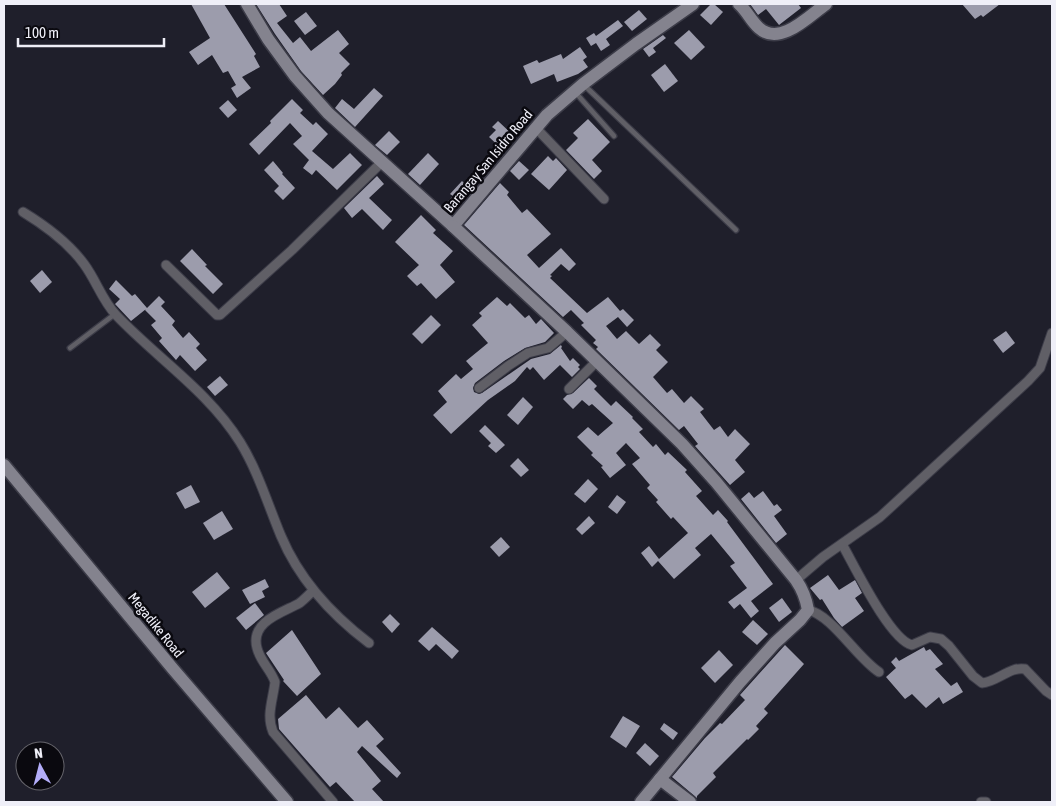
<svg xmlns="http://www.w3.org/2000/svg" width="1056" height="806" font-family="'Asap Condensed',sans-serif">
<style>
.building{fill:#9c9cac}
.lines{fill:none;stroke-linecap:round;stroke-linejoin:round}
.lane-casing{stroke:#3c3c48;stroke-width:7}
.street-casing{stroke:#3c3c48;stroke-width:11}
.secondary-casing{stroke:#3c3c48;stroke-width:15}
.lane{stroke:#605f66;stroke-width:4.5}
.street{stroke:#605f66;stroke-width:9}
.secondary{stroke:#84838e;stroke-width:12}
.labels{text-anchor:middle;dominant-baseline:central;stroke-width:5;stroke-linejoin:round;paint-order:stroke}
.street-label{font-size:14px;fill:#efeff8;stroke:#0a090f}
</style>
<rect width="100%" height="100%" fill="#1f1f2b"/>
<!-- building -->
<g class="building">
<path d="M191,4H224L256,54L254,56L260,67L242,77L251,88L237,98L231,88L236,85L228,71L223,73L212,55L198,65L189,52L210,38Z"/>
<path d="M256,4H279L287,16L277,23L293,43L300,37L311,51L338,30L349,44L339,53L350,64L341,73L342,75L335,84L323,95L301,71L275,34Z"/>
<path d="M711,4H714L723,12L711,25L700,15Z"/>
<path d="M750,4H798L801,8L779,25L766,9L758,15Z"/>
<path d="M962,4H1000L983,17L981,15L975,19Z"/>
<path d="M639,10L647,19L632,31L624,22Z"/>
<path d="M306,12L317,26L305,35L294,21Z"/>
<path d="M618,20L623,26L606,39L610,45L601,51L596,43L591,46L586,38L594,33L596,36Z"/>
<path d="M689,30L705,47L691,60L674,43Z"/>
<path d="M663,35L666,38L653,48L656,52L649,57L643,49Z"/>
<path d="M580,47L587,57L583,60L588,67L578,74L557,82L554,74L531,84L523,66L537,60L539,63L561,54L563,59Z"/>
<path d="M665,64L678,81L664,92L651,75Z"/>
<path d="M374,88L383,96L355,127L335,108L342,99L354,109Z"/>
<path d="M292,99L303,110L300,113L313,125L316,122L328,134L312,151L333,169L350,153L362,165L337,190L316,170L312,175L303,168L309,160L293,144L302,136L290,123L259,155L249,144L271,123L270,121Z"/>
<path d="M228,100L237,110L228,118L219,108Z"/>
<path d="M588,119L610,142L592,160L602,171L594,179L566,150L578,138L573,133Z"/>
<path d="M498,121L515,137L503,150L489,137L496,130L492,127Z"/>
<path d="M389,131L400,142L387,155L375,145Z"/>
<path d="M428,153L439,164L420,185L408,174Z"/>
<path d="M548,156L553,161L556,158L567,170L549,190L531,174Z"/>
<path d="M273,161L283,173L282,174L295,188L283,200L274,191L279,186L264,170Z"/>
<path d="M519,161L529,170L519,180L510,171Z"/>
<path d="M377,176L384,184L369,198L392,220L383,230L362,209L352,218L344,208Z"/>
<path d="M462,181L471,190L458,204L459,206L452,214L443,206L453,196L450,194Z"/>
<path d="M500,183L509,192L507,195L522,213L527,209L551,234L527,255L539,268L561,248L576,264L569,271L561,264L550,275L552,276L550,278L587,313L608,297L620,311L623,309L634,320L627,327L618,317L606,326L617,339L626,331L639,344L650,334L661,345L656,350L668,362L653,377L667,393L672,389L684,403L691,396L704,409L700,412L714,430L720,426L728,437L735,429L750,444L735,460L745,472L730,485L695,446L698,444L684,426L679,430L596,349L598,347L593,343L596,340L581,325L584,323L571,310L563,317L464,225Z"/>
<path d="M421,215L436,230L433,233L453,251L440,265L455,282L436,299L421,283L417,286L407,276L419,265L395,242Z"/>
<path d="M192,249L207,265L205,266L223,284L213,294L180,261Z"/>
<path d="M42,270L52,282L40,293L30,281Z"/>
<path d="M116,280L132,296L135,294L147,308L159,296L165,302L161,306L175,321L172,325L183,338L189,332L200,344L196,348L207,360L195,371L180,355L176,360L159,341L162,338L151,325L156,321L145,310L146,309L131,321L115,304L120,299L109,289Z"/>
<path d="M497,297L507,306L510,303L525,318L529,315L536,324L541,319L554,333L545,342L525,348L504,361L475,383L473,388L474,392L479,394L482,393L531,359L550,354L561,345L562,347L561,348L570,361L573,358L580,365L578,367L580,369L572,377L560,365L544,380L533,367L530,370L527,367L515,381L488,400L451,434L433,415L447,402L438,391L456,374L461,379L473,369L466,361L488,343L472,325L482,316L479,313Z"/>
<path d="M431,315L441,325L422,344L412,334Z"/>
<path d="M1006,331L1015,343L1003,353L993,340Z"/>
<path d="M220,376L228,385L215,396L207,387Z"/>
<path d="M589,378L597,386L594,389L611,406L616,401L633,417L632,418L643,429L639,432L653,447L656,444L665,455L668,452L687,470L685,472L702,491L696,496L713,515L718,510L728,521L727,522L773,584L751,601L759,611L751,618L740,604L734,609L728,602L747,588L730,566L735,563L711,534L695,548L701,555L674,579L658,561L652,567L641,553L649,546L659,559L688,533L673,517L671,519L656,502L658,500L647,488L650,485L632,464L640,458L626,443L616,453L626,465L610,478L601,467L603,466L591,455L593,453L577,437L588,427L598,436L613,423L592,404L589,406L582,400L573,409L563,399L567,395L573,393Z"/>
<path d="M523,397L533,407L518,425L507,415Z"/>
<path d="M485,425L505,445L496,453L488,446L491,443L479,431Z"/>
<path d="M518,458L529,470L521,477L510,466Z"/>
<path d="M588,479L598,489L585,503L574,494Z"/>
<path d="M191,485L200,502L185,509L176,493Z"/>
<path d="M763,491L774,506L777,504L782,510L774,516L787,534L776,543L741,499L749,492L754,498Z"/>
<path d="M617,495L626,502L617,514L608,507Z"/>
<path d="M222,511L233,529L214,540L203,523Z"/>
<path d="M589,516L595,523L582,535L576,529Z"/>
<path d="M501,537L510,547L499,557L490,547Z"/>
<path d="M217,572L230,588L205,608L192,592Z"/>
<path d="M828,575L839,590L855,580L862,593L855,598L864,611L842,627L834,618L822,599L820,600L810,588Z"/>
<path d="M265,579L269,587L262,591L265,597L250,604L242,590Z"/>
<path d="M782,598L792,612L779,622L769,608Z"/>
<path d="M255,603L264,615L246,630L236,618Z"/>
<path d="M390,614L400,624L392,633L382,622Z"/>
<path d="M753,620L768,634L757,645L742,632Z"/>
<path d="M432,627L459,651L452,659L436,644L429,651L418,641Z"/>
<path d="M292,630L321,674L297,696L283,681L284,680L266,653Z"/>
<path d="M785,645L804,664L764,709L768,713L756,726L759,729L748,740L747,739L713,773L716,777L697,796V798L672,777L705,738L720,723L722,724L745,700L740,695Z"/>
<path d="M924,647L926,651L930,649L943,664L935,669L951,686L957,682L963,692L943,704L939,697L926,708L912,694L905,699L886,677L896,668L891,662L896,657L899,661Z"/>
<path d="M719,650L733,665L715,683L701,668Z"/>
<path d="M306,695L326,719L339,707L358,728L367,720L384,739L376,746L401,773L397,778L362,746L357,752L381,781L372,789L384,802H355L336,782L330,787L279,729L278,719Z"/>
<path d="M623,716L640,726L626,748L610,737Z"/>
<path d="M664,723L678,733L673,740L660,729Z"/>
<path d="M645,743L659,756L650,766L636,753Z"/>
</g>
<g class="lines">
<!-- lane casing -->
<g class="lane-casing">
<g id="lane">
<path d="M584,85L736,230"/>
<path d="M575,92L614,136"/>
<path d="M70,348L115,314"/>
</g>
</g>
<!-- street casing -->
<g class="street-casing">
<g id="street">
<path d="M536,128L604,199"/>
<path d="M23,212C46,226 68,242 84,264C96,280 102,300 116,315C157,358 209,392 240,442C258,471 268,505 281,536C300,581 332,615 369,643"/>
<path d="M166,265L217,315H220L292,250L382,162"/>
<path d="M479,388L508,366L528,353L548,348L567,332"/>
<path d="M569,389L596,362"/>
<path d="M842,544C854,565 890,640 912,645L930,637L941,639L949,646L973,676L982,683C997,682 1010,666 1025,669L1046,691L1052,695"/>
<path d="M796,580L823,557L880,517L1028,381L1040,368L1052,333"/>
<path d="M313,591C308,595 303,601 298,604C281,613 250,622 257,648C260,661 271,670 275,682C273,700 266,715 273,732L333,802"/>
<path d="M808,610C832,615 857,658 879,672"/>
<path d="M981,802H986"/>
</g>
</g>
<!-- secondary casing -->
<g class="secondary-casing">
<g id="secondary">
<path d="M247,4L268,39L295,76L328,113L453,226L547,115L583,84L636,44L693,4"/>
<path d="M739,4C747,11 751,21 759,28C780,47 809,16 826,4"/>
<path d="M453,226L567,332L682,444L716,482L796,580C803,590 806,598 808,610L800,620L775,643L740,682L641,802"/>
<path d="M4,465L173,669L287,802"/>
<path d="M660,779L690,802"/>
</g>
</g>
<!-- lane -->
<use href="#lane" class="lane"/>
<!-- street -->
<use href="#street" class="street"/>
<!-- secondary -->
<use href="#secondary" class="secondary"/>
</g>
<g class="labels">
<!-- street labels -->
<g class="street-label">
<text transform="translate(488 161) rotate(-50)">Barangay San Isidro Road</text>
<text transform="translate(156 625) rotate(51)">Megadike Road</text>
</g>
</g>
<!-- border -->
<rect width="1056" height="806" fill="none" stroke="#efeff8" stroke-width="10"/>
<!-- north arrow -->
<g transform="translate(40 766) rotate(353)"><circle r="24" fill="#0a090f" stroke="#66656c"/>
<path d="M0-4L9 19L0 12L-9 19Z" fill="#b3adf9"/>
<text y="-8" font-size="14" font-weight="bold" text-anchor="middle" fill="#efeff8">N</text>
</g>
<!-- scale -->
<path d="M18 38v8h146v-8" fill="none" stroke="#efeff8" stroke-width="2.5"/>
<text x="25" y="38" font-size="15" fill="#efeff8" stroke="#0a090f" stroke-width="4" paint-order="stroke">100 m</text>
</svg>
